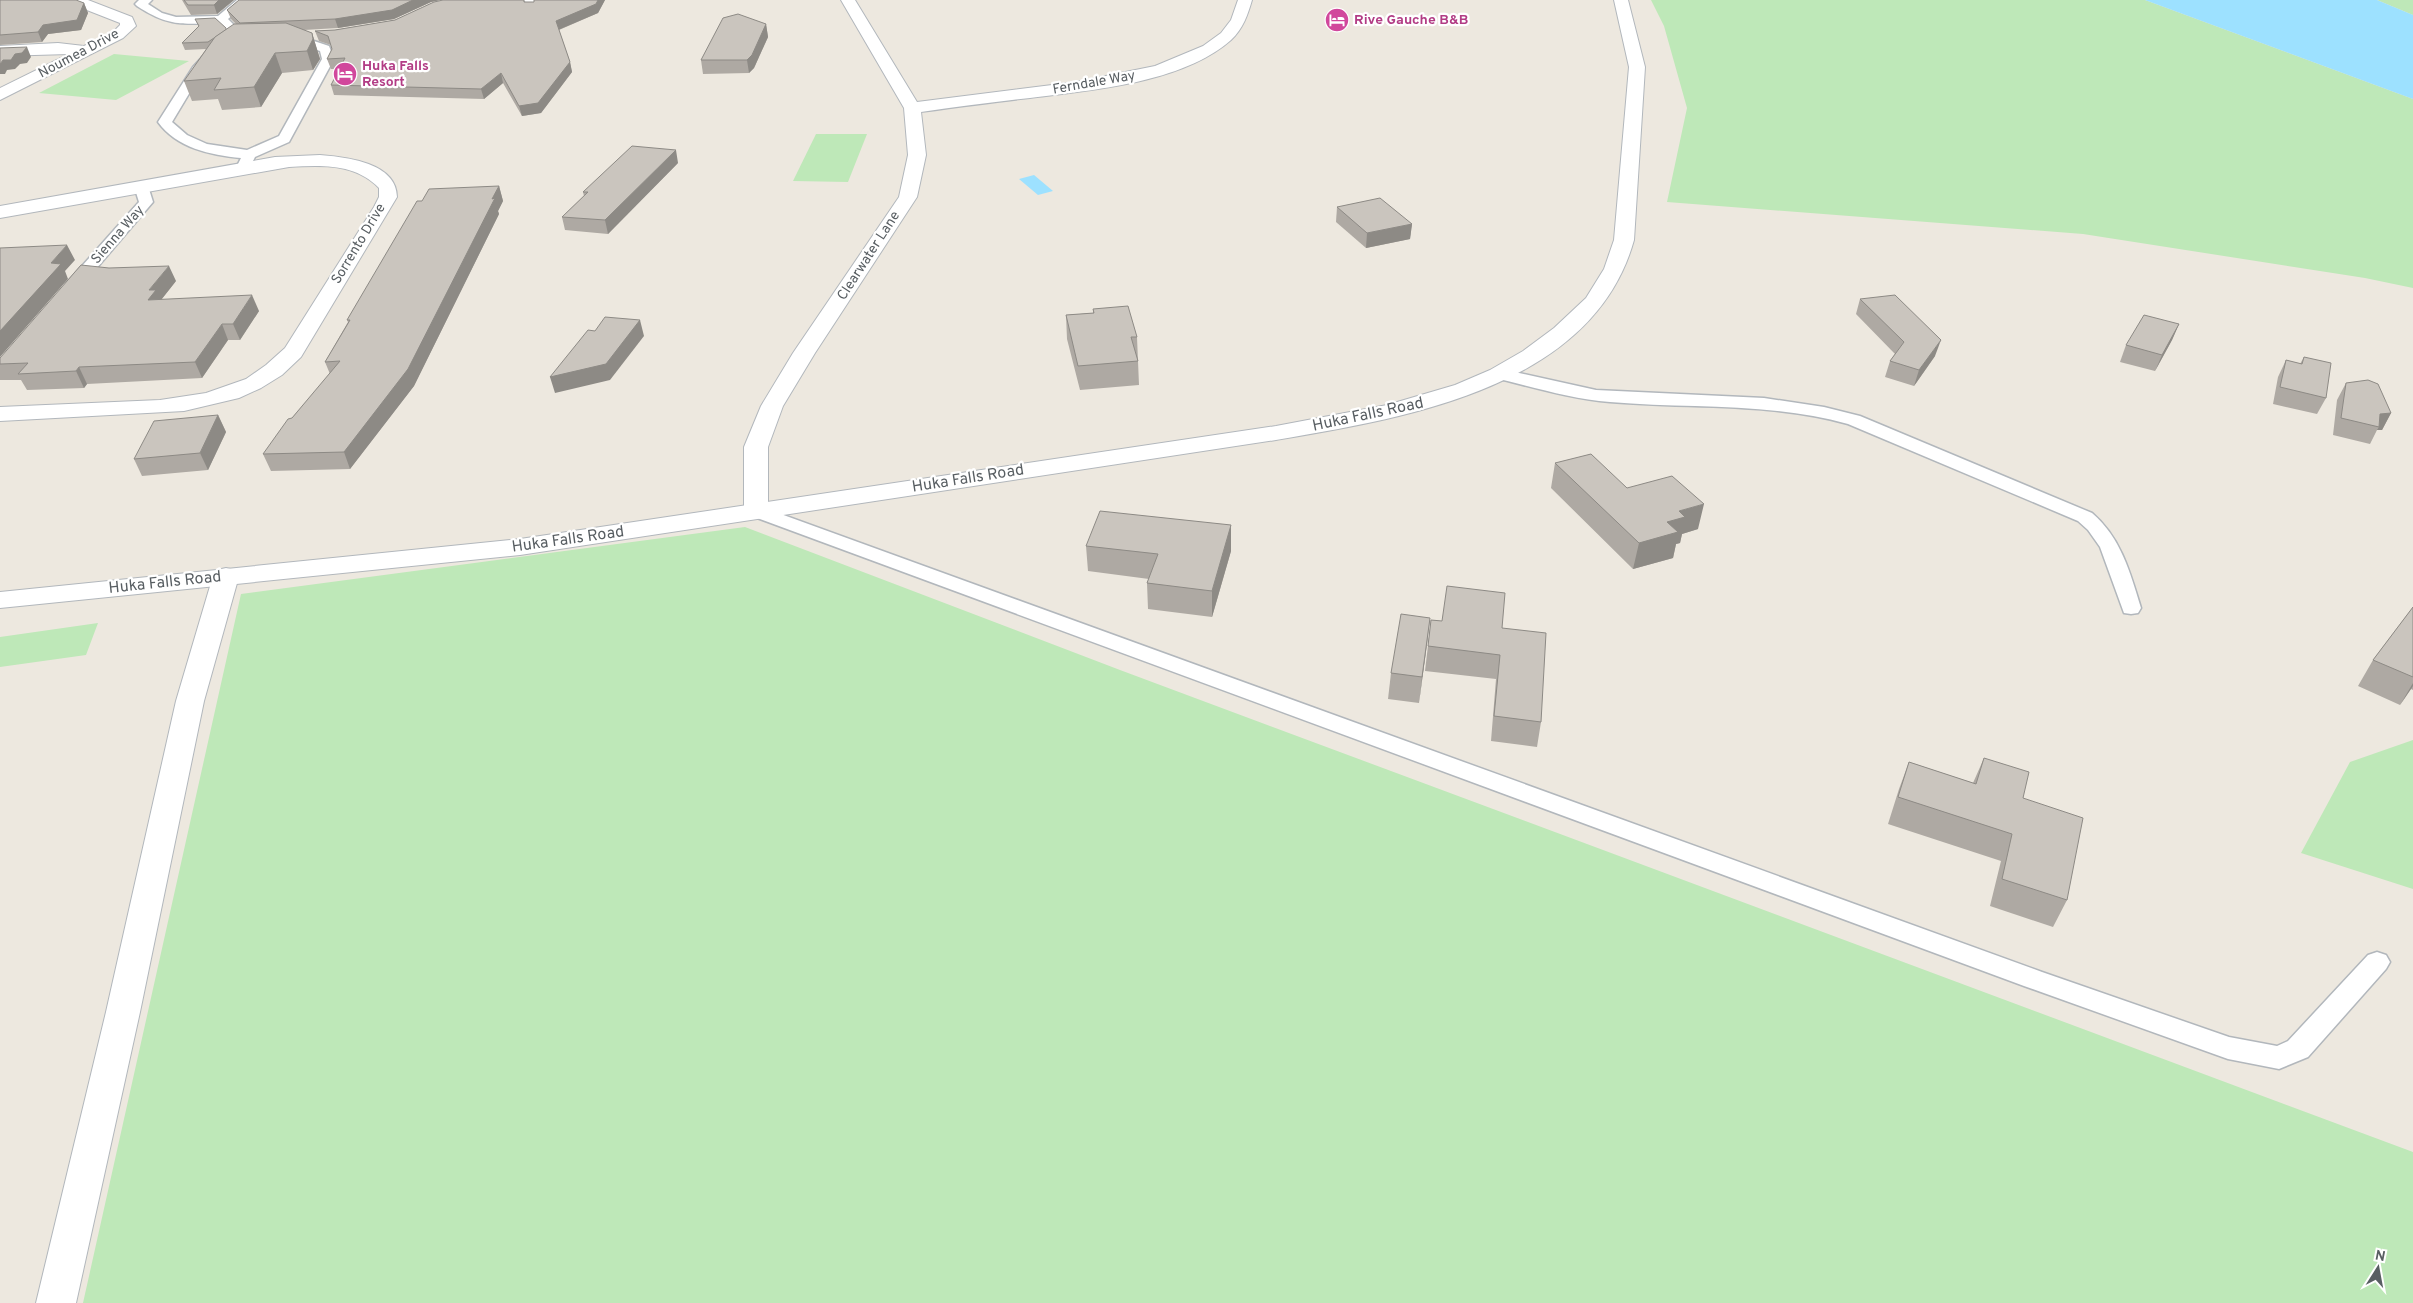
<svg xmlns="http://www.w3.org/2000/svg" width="2413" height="1303" font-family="Overpass,sans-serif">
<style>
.green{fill:#bee8b8}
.water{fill:#9de1ff}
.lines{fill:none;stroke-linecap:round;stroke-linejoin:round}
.service-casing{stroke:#b2b7bc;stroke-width:3}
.minor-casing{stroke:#b2b7bc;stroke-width:2}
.tertiary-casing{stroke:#b2b7bc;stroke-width:2}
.service{fill:#fff;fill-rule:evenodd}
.minor{fill:#fff;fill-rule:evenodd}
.tertiary{fill:#fff;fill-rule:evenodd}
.wall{fill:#aea9a3}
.shaded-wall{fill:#8d8a85}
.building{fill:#cac5be;stroke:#8d8a85}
.labels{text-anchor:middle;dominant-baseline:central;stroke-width:4.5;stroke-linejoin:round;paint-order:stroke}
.far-hotel-label{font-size:14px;font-weight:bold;fill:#b23c85;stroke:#fff;text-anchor:start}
.far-street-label{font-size:14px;fill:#585e62;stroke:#fff}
.street-label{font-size:16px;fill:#585e62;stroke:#fff}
</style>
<rect width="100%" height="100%" fill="#ede8df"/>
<!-- green -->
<g class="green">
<path d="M1651,0H2145L2413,99V288L2365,278L2083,234L1667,202L1687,108L1664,26Z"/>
<path d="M2377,0H2413V15Z"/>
<path d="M114,54L189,61L116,100L39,93Z"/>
<path d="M816,134H867L848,182L793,181Z"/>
<path d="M745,527L1120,670L2413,1152V1303H83L241,594Z"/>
<path d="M98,623L86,655L0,667V637Z"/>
<path d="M2413,740V889L2301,853L2350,762Z"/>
</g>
<!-- water -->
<g class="water">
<path d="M2145,0H2377L2413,15V99Z"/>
<path d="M1034,175L1053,191L1038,195L1019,179Z"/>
</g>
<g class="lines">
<!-- service casing -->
<g class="service-casing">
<g id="service">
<path d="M139,0H152L148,4L162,13L176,17L218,16L237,0H250L228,19L242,33V41L212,61L202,72L172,122L187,135L207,144L247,150L279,136L322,59L320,51L285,40L283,37L285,34H293L329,46L334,59L289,142L255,157L248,171L243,172L236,168L241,158C210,155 177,148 158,122L193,67L204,55L230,39V34L218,23C182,24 169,27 137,6L135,4Z"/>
<path d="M523,0H538L536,10H528L527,3Z"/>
<path d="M141,182L148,186L153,202L78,290H66L64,287L66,284L139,202L134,186Z"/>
<path d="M1501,369L1596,390L1764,398L1824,407L1860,416L2092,513C2121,538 2130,572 2141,608L2138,613L2131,614L2124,613L2100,547L2088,530L2078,521L1848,424C1770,402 1690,409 1610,402C1571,399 1533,387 1495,378L1492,374L1495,370Z"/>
<path d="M756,505L2042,972L2229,1037L2277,1046L2288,1041L2368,955L2377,952L2386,955L2390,962L2386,969L2308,1057L2279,1069L2228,1059L2024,986L749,515L746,511L749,507Z"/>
</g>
</g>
<!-- minor casing -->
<g class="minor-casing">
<g id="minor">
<path d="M67,0H88L132,17L136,26L123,38L0,100V88L69,54L0,56V46L58,43L84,46L113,32L120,25V23L69,3Z"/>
<path d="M841,0H855L917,102L1076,82L1155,66L1203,46L1221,33L1231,20L1238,0H1252C1248,14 1243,29 1231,40C1182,83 1093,90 1030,98C994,102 957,107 921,112L926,155L917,197L815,353L783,406L768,447V511L765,516L756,518L747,516L744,511V447L761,406L793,353L899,197L908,155L904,108Z"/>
<path d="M320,155C347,157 397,163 397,197L301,357L282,375L261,388L239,398L184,411L0,421V407L160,400L206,393L246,379L266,365L285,348L374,207L379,197V188C355,163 321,165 289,167L0,218V206L275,157Z"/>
<path d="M226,568L235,570L239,576L204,701L140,1012L76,1303H36L106,1012L176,701L213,576L217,570Z"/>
</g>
</g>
<!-- tertiary casing -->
<g class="tertiary-casing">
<path id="tertiary" d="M1614,0H1628L1645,67L1634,240C1593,388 1405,418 1276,440L520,555L0,608V592L520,539L1276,426L1387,405L1455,385L1490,370L1523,351L1554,328L1586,298L1604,269L1614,240L1629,67Z"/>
</g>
<!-- service -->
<use href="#service" class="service"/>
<!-- minor -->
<use href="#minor" class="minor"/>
<!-- tertiary -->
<use href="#tertiary" class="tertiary"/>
</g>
<!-- wall -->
<g class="wall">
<path d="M0,0L84,3L88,13L81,30L48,34L42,42L0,45Z"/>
<path d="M182,0H234L217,14L191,15Z"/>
<path d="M239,0H440L431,2L394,19L338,28L304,30L312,33L320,59L313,70L282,73L261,107L222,110L218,99L192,101L184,81L206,49L185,50L182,43L199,27L195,19L226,30L236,24L231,19L227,10Z"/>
<path d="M534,0H605L598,13L559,30L570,62L572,72L541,113L522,116L503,83L484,99L334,95L331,85L340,69H331L327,59L332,49L331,45L319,41L315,31L335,30L395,20L525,2H534Z"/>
<path d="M766,24L768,37L754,68L749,73L703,74L701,60Z"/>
<path d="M678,163L608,234L565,230L562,217L584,196L583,192Z"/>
<path d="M499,186L503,201L498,211L499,214L414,386L350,469L271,471L263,454L292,418L330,374L325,362L348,322L347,320L422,201Z"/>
<path d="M1337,207L1412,224L1410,239L1366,248L1336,222Z"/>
<path d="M176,281L161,300L259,311L240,340H228L202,378L87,384L84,388L27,390L21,380H0V358Z"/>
<path d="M1860,299L1935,356L1914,386L1885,377L1890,361L1895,354L1856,314Z"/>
<path d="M1093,309L1137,337L1139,385L1080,390L1067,339L1066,315L1093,313Z"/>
<path d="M2179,324L2172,340L2155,371L2120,362L2126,345Z"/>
<path d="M2304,357L2326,398L2317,414L2273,404L2278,377L2286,360L2300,364Z"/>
<path d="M2346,383L2391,413L2382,430H2377L2370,444L2333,435L2337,400Z"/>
<path d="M218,415L226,432L208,470L142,476L134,459Z"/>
<path d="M1555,463L1627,488L1698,529L1682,534L1680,543L1676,544L1673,558L1633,569L1551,488Z"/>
<path d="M1231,525V551L1212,617L1148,609L1147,583L1149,579L1088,571L1086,546Z"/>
<path d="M2413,607V690L2411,689L2400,705L2358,686L2373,660Z"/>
<path d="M1430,618L1419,703L1388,699L1391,673Z"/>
<path d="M1431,620L1502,628L1541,722L1537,747L1491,741L1496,679L1425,671Z"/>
<path d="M1984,758L2023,798L2067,900L2053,927L1990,906L2001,861L1888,824L1899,789L1909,762L1973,783Z"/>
</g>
<!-- shaded-wall -->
<g class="shaded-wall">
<path d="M219,0H234L217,14L214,5Z"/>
<path d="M413,0H440L431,2L394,19L338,28L335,19Z"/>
<path d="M598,0H605L598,13L558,30L556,21Z"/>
<path d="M84,3L88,13L81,30L48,34L42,42L38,32L43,25Z"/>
<path d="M766,24L768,37L754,68L749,73L747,60Z"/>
<path d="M312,33L320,59L313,70L307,51Z"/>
<path d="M27,47L31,57L27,63L20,64L15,69L7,70L5,74H0V64L3,60Z"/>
<path d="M275,53L282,73L261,107L254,87Z"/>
<path d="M570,62L572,72L541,113L522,116L519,106Z"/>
<path d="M501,73L503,83L484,99L481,89Z"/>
<path d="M676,150L678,163L608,234L605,220Z"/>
<path d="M499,186L503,201L498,211L499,214L414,386L350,469L344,452L492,199Z"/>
<path d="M1412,224L1410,239L1366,248L1367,233Z"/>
<path d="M67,245L75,260L65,271L68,279L0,357V331L51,263Z"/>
<path d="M169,266L176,281L161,300H148L149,290Z"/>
<path d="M252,295L259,311L240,340L233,324Z"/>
<path d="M640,320L644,336L610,380L555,393L550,377Z"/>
<path d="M222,324L228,340L202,378L195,362Z"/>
<path d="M2179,324L2172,340L2155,371L2162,355Z"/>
<path d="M1941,340L1935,356L1914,386L1919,370Z"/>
<path d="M79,367L87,384L84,388L76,371Z"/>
<path d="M2391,413L2382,430H2377L2379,427L2380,414Z"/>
<path d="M218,415L226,432L208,470L200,453Z"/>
<path d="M1704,504L1698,529L1682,534L1680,543L1676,544L1673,558L1633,569L1639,543L1667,522L1679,511Z"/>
<path d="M1231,525V551L1212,617V591Z"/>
<path d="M1430,618L1427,644L1419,703L1422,677Z"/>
<path d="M2413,683V686L2400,705Z"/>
</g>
<!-- building -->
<g class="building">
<path d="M0,0H76L84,3L77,20L43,25L38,32L0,35Z"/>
<path d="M184,0H219L214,5H188Z"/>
<path d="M239,0H413L392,10L335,19L240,23L227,10Z"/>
<path d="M443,0H524V2H534V0H598L596,4L556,21L570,62L538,103L519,106L501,73L481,89L331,85L345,58L327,59L332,49L328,36L315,31L335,30L395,20L434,2Z"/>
<path d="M738,14L766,24L752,55L747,60H701L723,18Z"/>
<path d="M215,18L226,28V30L208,42L182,43L199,26L195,19Z"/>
<path d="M286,23L312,33L313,39L307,51L275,53L254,87L214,90L221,78L184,81L215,37L234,24Z"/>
<path d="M27,47L22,53L15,54L11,60H3L0,64V48Z"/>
<path d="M632,146L676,150L605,220L562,217L588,192H583Z"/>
<path d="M499,186L492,199L495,198L408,369L344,452L263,454L288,419L292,418L340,361L325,362L350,320H347L417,201H422L429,189Z"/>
<path d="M1380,198L1412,224L1367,233L1337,207Z"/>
<path d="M67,245L51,263L61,264L0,331V248Z"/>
<path d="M81,265L109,268L169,266L149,290H156L148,300L252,295L233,324H222L195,362L79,367L76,371L18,374L28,363L0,364V358Z"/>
<path d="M1895,295L1941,340L1919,370L1890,361L1904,342L1860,299Z"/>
<path d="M1128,306L1137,337H1131L1138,361L1078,366L1066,315L1094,313L1093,309Z"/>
<path d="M2144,315L2179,324L2162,355L2126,345Z"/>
<path d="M605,317L640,320L606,364L550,377L588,330L595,331Z"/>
<path d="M2304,357L2331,363L2326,398L2280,387L2286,360L2302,364Z"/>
<path d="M2368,380L2378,384L2391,413L2380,414L2379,427L2341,418L2346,383Z"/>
<path d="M218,415L200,453L134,459L154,421Z"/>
<path d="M1591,454L1627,488L1672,476L1704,504L1679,511L1685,517L1667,522L1678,532L1639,543L1555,463Z"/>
<path d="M1100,511L1231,525L1212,591L1147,583L1158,554L1086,546Z"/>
<path d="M1447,586L1505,593L1502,628L1546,633L1541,722L1494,716L1500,655L1428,646L1431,620L1442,621Z"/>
<path d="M2413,607V677L2373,660Z"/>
<path d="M1401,614L1430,618L1422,677L1391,673Z"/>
<path d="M1984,758L2029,772L2023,798L2083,818L2067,900L2002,879L2012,834L1898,797L1909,762L1976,784Z"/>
</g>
<!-- icons -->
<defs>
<g id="hotel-disc" transform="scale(1.25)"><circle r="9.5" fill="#d1479c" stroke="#fff"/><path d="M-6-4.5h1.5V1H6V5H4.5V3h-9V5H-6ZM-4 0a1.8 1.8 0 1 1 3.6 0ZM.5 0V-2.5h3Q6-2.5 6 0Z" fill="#fff"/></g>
</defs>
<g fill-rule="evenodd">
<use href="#hotel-disc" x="1337" y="20"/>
<use href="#hotel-disc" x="345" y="74"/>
</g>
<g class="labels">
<!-- far-hotel labels -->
<g class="far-hotel-label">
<text x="1354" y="20">Rive Gauche B&amp;B</text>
<text x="362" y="66">Huka Falls<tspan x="362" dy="16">Resort</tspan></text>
</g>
<!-- far-street labels -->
<g class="far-street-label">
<text transform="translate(79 54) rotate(-28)">Noumea Drive</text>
<text transform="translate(1094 83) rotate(-10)">Ferndale Way</text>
<text transform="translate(118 235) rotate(-49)">Sienna Way</text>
<text transform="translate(359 244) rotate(-59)">Sorrento Drive</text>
<text transform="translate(869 256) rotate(-57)">Clearwater Lane</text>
</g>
<!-- street labels -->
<g class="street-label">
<text transform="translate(1368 415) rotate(-12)">Huka Falls Road</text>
<text transform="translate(968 479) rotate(-9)">Huka Falls Road</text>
<text transform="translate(568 540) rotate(-8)">Huka Falls Road</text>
<text transform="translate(165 583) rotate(-6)">Huka Falls Road</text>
</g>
</g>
<!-- north arrow -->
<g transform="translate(2378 1268) rotate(11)" stroke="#ffffff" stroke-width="4" paint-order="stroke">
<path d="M0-4L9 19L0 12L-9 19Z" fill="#585e62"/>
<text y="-8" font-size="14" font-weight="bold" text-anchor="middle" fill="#585e62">N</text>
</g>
</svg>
